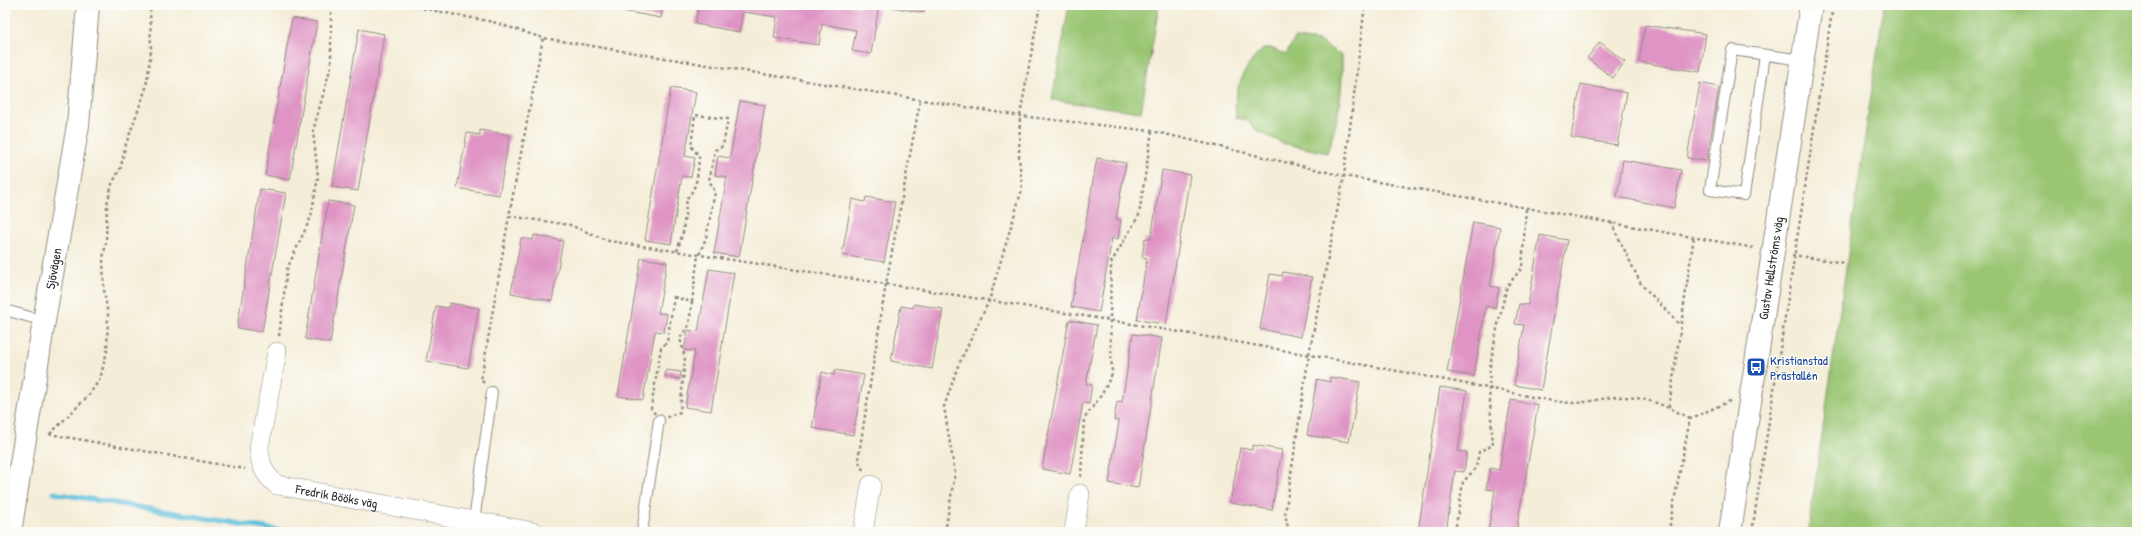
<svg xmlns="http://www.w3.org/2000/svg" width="2142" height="537" font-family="'Patrick Hand',sans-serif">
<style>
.green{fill:#9ac673;stroke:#62784f}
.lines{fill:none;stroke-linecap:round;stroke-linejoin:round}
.stream{stroke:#5ebfdc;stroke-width:5}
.building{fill:#df94c5}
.lane-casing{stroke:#908c82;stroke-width:12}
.street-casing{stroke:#908c82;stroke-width:20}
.secondary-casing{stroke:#908c82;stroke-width:24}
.path{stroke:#908c82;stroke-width:2.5;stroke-dasharray:3 3;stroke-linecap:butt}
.lane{stroke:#fff;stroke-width:10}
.street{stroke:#fff;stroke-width:19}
.secondary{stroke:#fff;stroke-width:22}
.labels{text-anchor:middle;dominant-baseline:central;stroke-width:3;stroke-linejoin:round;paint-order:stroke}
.street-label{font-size:13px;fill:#2b2b2b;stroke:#fdfcf7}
.transit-label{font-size:13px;fill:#164399;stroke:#fdfcf7;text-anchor:start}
</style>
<rect width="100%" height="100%" fill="#fdfcf7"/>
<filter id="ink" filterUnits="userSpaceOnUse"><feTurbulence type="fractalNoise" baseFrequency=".025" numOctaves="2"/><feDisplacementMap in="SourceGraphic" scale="8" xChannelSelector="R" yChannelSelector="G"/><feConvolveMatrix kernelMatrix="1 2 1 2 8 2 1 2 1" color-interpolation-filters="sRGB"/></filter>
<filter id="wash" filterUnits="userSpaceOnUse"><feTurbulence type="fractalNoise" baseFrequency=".012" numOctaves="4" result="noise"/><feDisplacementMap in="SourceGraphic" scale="16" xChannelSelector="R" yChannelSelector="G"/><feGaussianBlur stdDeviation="0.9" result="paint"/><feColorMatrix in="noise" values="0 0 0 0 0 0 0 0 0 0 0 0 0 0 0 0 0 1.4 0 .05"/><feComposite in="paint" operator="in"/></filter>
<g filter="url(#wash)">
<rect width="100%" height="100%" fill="#f4edd8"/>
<!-- green -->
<g class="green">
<path d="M1069,5H1159L1141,112L1052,100Z"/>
<path d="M1884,5H2137V532H1808Z"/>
<path d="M1295,38L1319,41L1342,56C1343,89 1339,121 1327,153L1282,143L1256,130L1246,120L1236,118C1232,92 1244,66 1263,49L1271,48L1286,55Z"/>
</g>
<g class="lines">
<!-- stream -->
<path class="stream" d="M54,493L289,532"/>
</g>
<g id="blocks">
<!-- building -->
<g class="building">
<path d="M618,5H663L661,18L617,10Z"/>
<path d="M699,5H846L860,7L861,5H879L871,54L852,51L856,30L822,24L819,45L774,38L777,17L743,12L739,32L695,24Z"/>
<path d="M881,5H925L924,13Z"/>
<path d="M292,18L317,22L290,180L265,175Z"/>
<path d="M1645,25L1706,34L1700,72L1639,62Z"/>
<path d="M359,29L384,34L358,191L332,187Z"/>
<path d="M1600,42L1625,62L1613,78L1587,58Z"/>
<path d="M1700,83L1719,87L1707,161L1687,158Z"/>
<path d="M1581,84L1627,93L1617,145L1571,137Z"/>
<path d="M671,88L696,92L685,156L695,158L691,177L682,176L671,244L645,240Z"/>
<path d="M740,101L765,105L739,257L714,253L727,177L715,175L718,156L730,158Z"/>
<path d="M480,130L510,135L499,195L457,188L467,133L480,135Z"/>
<path d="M1097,158L1126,163L1116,219L1121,220L1118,239L1112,238L1099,312L1071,307Z"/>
<path d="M1623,160L1681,170L1674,208L1617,197Z"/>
<path d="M1162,170L1190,175L1166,324L1137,320L1147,258L1142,257L1145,238L1151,239Z"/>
<path d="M260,189L286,193L262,332L237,328Z"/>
<path d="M866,197L895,202L884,262L842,255L852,199L865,202Z"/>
<path d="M328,201L354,205L330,343L305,339Z"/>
<path d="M1473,222L1500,227L1490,286L1499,288L1495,308L1486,306L1474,376L1447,372Z"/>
<path d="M534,235L563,241L552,301L511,293L521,238L533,240Z"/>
<path d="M1540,235L1567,240L1541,390L1514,385L1524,325L1515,324L1519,304L1528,305Z"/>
<path d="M641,258L667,262L658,313L667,314L664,332L655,331L643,400L618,396Z"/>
<path d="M709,269L734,273L711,411L685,407L695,351L684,350L688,330L698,332Z"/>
<path d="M1283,272L1312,277L1301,337L1260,329L1270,274L1282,276Z"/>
<path d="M449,303L479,308L468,368L426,361L436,306L448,308Z"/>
<path d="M914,304L943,309L932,369L891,361L901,306L913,308Z"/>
<path d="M1069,320L1097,325L1086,384L1092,385L1089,404L1083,403L1070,474L1042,469Z"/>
<path d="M1133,334L1162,338L1138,488L1109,483L1119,421L1114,420L1117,401L1122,402Z"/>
<path d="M666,370L681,372L680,379L665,377Z"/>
<path d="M835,370L864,375L853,435L812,428L822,372L834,375Z"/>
<path d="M1330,377L1360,382L1349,442L1307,435L1317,379L1330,382Z"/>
<path d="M1440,387L1467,391L1458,451L1467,452L1464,472L1455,471L1446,532H1418Z"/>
<path d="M1511,400L1538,405L1516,532H1488L1495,490L1486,489L1490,468L1499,470Z"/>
<path d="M1253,445L1282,450L1272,510L1230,503L1240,448L1252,450Z"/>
</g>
</g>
</g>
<g filter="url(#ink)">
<use href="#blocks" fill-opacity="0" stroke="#908c82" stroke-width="1"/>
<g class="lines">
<!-- lane casing -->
<g class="lane-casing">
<g id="lane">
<path d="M1765,55L1744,195L1710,190L1732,50L1802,60"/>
<path d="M5,310L44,321"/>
<path d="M474,521L492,392"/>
<path d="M642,532L659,420"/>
</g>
</g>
<!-- street casing -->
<g class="street-casing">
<g id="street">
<path id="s1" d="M277,352L259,447C260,463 263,474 277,485L534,532"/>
<path d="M863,532L871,485"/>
<path d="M1074,532L1080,494"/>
</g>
</g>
<!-- secondary casing -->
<g class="secondary-casing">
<g id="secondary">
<path id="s2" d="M10,532L44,321L78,125L88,5"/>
<path id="s3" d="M1730,532L1811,5"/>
</g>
</g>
<!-- path -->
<g class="path">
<path d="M405,5L493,22L543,38L1020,116L1152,131L1344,176L1755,248"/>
<path d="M509,216L570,225L609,241C910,287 1210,334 1508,392C1529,396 1552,402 1573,403C1590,403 1606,396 1623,397C1647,397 1670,407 1690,419"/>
<path d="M1611,222L1641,284L1680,325"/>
<path d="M677,251L683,232L687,198C698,188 698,170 699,156L691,146L695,115L728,119L723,146L715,150L709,180L715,192L706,238L699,255"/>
<path d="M1792,255L1845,263"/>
<path d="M674,297L692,302L689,325L680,338L685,358L680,412L659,420L651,408L661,348L667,342Z"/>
<path d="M692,302L698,255"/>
<path d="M279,336L287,269L311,217L318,177L313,131L331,66V5"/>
<path d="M484,383L481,380L509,216L543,38"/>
<path d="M1669,407L1694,236"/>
<path d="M49,434L245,469"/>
<path d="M50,434L88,396L100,379L107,351L108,315L104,290L103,258L106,243L107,204L112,184L121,167L125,147L146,88L151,51L150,5"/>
<path d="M863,470L858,460L886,284L920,101"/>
<path d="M1081,477L1084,419L1102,394L1112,374L1110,321L1111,263L1139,215L1152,131"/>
<path d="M945,532L955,473L944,407L958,366L989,301L1022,189L1019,156L1020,116L1040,5"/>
<path d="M1289,532L1285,514L1309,354L1344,176L1365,5"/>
<path d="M1455,532L1463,482L1476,468L1479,452L1493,445L1489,388L1490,366L1498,324L1507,286L1522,268L1526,208"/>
<path d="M1670,532V522L1690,419L1732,400"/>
<path d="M1752,532L1833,5"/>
</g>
<!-- lane -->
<use href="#lane" class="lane"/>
<!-- street -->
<use href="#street" class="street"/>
<!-- secondary -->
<use href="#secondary" class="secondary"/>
</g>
</g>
<!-- icons -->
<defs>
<g id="bus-square" transform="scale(1)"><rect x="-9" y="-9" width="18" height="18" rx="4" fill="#1a4fb4" stroke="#fdfcf7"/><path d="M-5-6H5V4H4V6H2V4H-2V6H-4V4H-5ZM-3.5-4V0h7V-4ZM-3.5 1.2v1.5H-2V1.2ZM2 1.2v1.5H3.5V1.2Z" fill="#fff"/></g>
</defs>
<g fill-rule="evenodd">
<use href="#bus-square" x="1756" y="367"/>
</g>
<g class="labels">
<!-- street labels -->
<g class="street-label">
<text stroke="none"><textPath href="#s2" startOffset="267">Sjövägen</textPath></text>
<text stroke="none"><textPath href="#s3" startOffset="267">Gustav Hellströms väg</textPath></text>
<text stroke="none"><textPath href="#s1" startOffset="201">Fredrik Bööks väg</textPath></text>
</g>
<!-- transit labels -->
<g class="transit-label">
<text x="1770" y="360">Kristianstad<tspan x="1770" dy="15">Prästallén</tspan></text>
</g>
</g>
<!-- margin -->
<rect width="2142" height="537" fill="none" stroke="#fdfcf7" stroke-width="20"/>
</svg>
